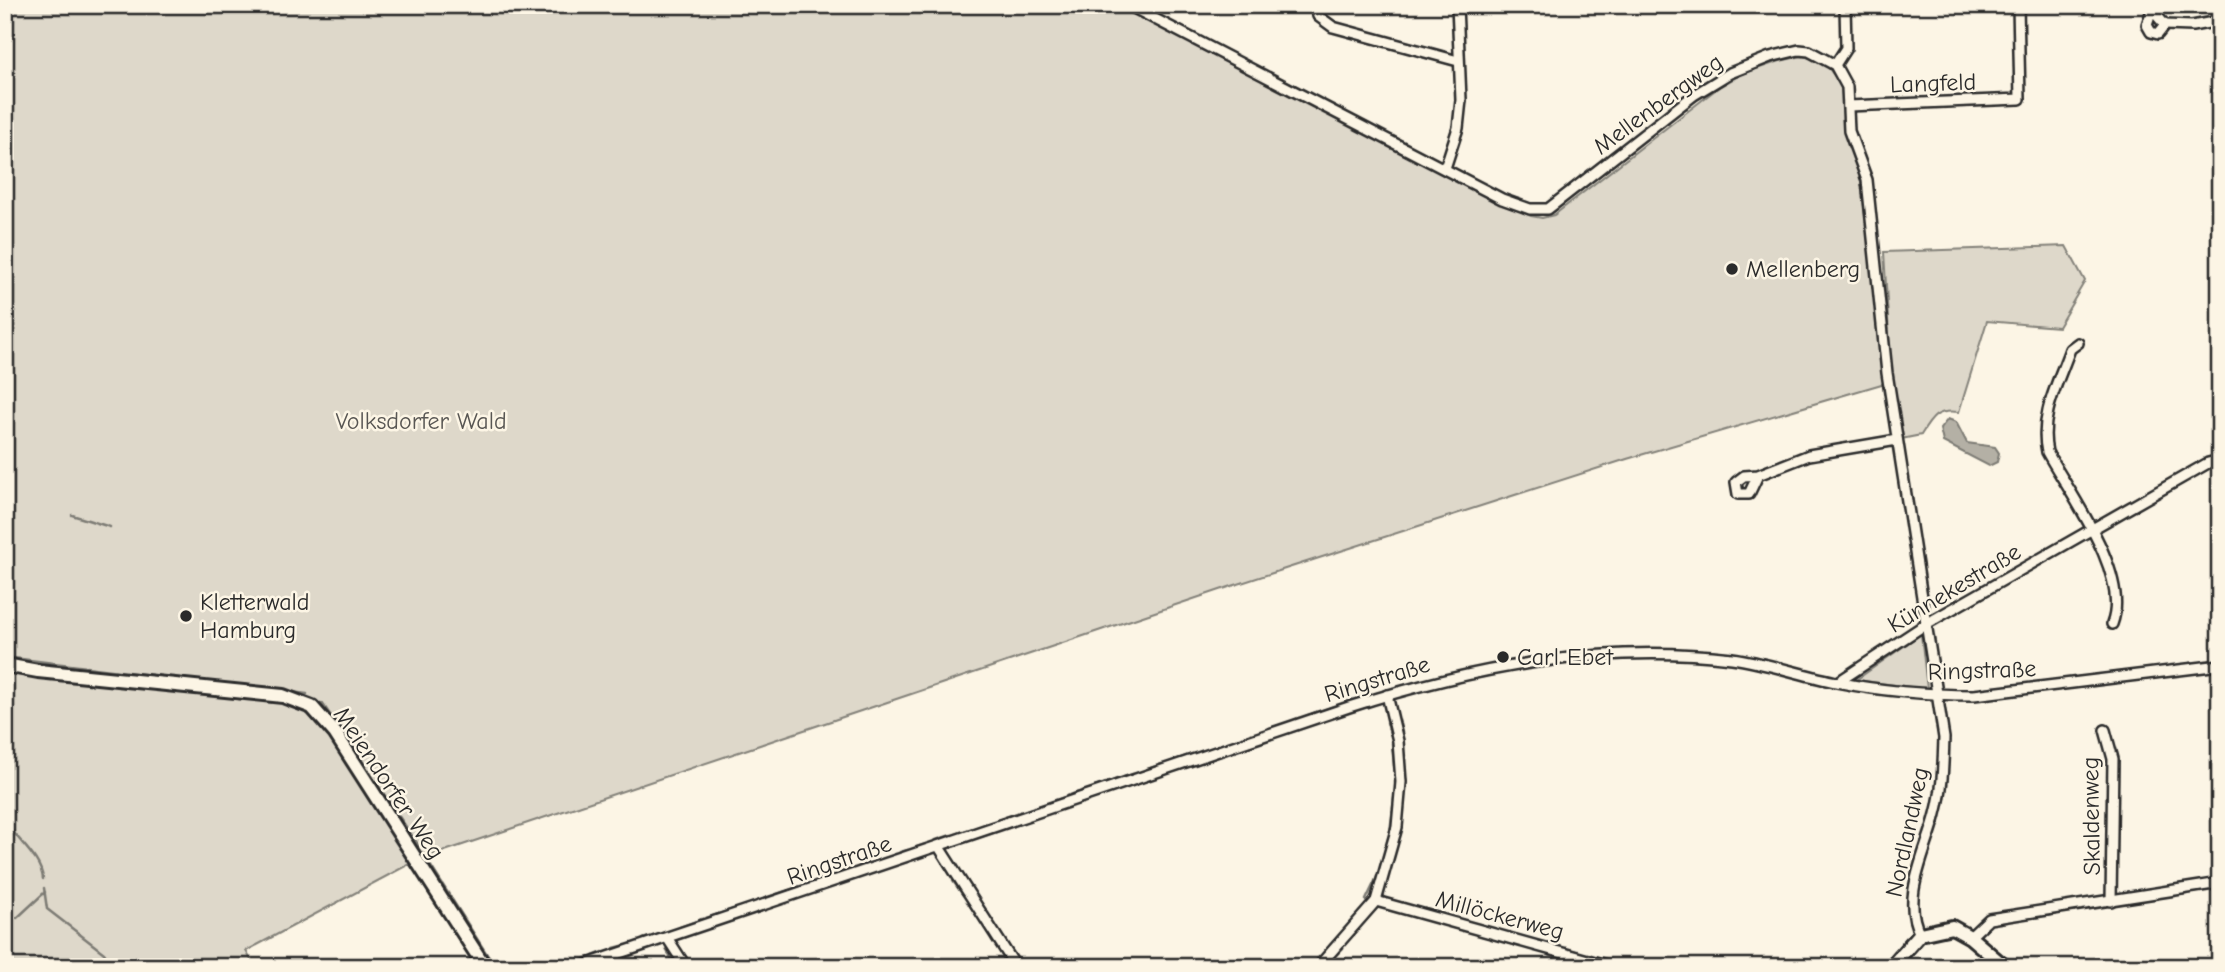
<svg xmlns="http://www.w3.org/2000/svg" width="2225" height="972" font-family="'Comic Neue',sans-serif">
<style>
.green{fill:#ded8ca;stroke:#84827a;stroke-width:2}
.water{fill:#b4b0a5;stroke:#7d7b74;stroke-width:2}
.lines{fill:none;stroke-linecap:round;stroke-linejoin:round}
.stream{stroke:#7d7b74;stroke-width:2.5}
.street-casing{stroke:#2b2b2b;stroke-width:14}
.secondary-casing{stroke:#2b2b2b;stroke-width:18}
.street{stroke:#fcf5e5;stroke-width:9}
.secondary{stroke:#fcf5e5;stroke-width:12}
.poi-dot{fill:#2b2b2b;stroke:#fcf5e5;stroke-width:2.5}
.labels{text-anchor:middle;dominant-baseline:central;stroke-width:5;stroke-linejoin:round;paint-order:stroke}
.street-label{font-size:24px;fill:#2b2b2b;stroke:#fcf5e5}
.poi-label{font-size:24px;fill:#2b2b2b;stroke:#fcf5e5;text-anchor:start}
.park-label{font-size:24px;fill:#585653;stroke:#fcf5e5}
</style>
<rect width="100%" height="100%" fill="#fcf5e5"/>
<filter id="ink" filterUnits="userSpaceOnUse"><feTurbulence type="fractalNoise" baseFrequency=".0143" numOctaves="2"/><feDisplacementMap in="SourceGraphic" scale="14" xChannelSelector="R" yChannelSelector="G"/><feConvolveMatrix kernelMatrix="1 2 1 2 8 2 1 2 1" color-interpolation-filters="sRGB"/></filter>
<g filter="url(#ink)">
<!-- green -->
<g class="green">
<path d="M5,5H1119L1502,203L1531,216L1542,218L1554,215L1719,87L1742,74L1780,61L1802,56L1815,59L1827,66L1841,85L1845,130L1859,165L1885,383L1627,459L1232,586L415,861L246,951L255,967H5Z"/>
<path d="M2066,246L2085,281L2058,327L1987,321L1959,412C1937,409 1932,417 1921,435L1901,439L1892,386L1884,252Z"/>
<path d="M1921,634L1927,689L1856,680Z"/>
</g>
<!-- water -->
<path class="water" d="M1948,419L1956,422L1967,443L1995,447L1999,453L1997,462L1989,466L1943,442L1940,429Z"/>
<g class="lines">
<!-- stream -->
<g class="stream">
<path d="M72,515L110,527"/>
<path d="M5,657L307,694"/>
<path d="M322,703L419,846"/>
<path d="M1306,716L1332,707"/>
<path d="M1292,721L1299,718"/>
<path d="M1387,722L1390,734"/>
<path d="M1267,729L1283,724"/>
<path d="M1232,741L1253,734"/>
<path d="M1392,743L1394,766"/>
<path d="M1214,747L1221,745"/>
<path d="M1173,761L1192,754"/>
<path d="M1145,770L1162,764"/>
<path d="M1395,774V783"/>
<path d="M1124,777L1133,774"/>
<path d="M1112,781L1117,779"/>
<path d="M1094,787L1101,785"/>
<path d="M1073,794L1087,790"/>
<path d="M1047,804L1065,797"/>
<path d="M1027,810L1039,806"/>
<path d="M1006,817L1011,816"/>
<path d="M5,820C16,840 41,857 43,879"/>
<path d="M997,820L1001,819"/>
<path d="M975,828L991,822"/>
<path d="M961,832L968,830"/>
<path d="M1390,832L1395,791"/>
<path d="M936,840L951,835"/>
<path d="M917,847L926,844"/>
<path d="M900,852L908,850"/>
<path d="M423,854L495,967"/>
<path d="M893,855L896,854"/>
<path d="M1384,856L1388,841"/>
<path d="M940,858L950,875"/>
<path d="M859,866L867,864"/>
<path d="M1381,867L1382,864"/>
<path d="M842,872L847,870"/>
<path d="M825,878L833,875"/>
<path d="M953,881L963,895"/>
<path d="M810,883L815,881"/>
<path d="M44,888L47,909L104,953L113,967"/>
<path d="M768,897L795,888"/>
<path d="M1366,900L1378,875"/>
<path d="M969,904L989,934"/>
<path d="M710,917L737,908"/>
<path d="M17,918L45,892"/>
<path d="M680,927L702,919"/>
<path d="M643,939L649,937"/>
<path d="M992,940L1001,953"/>
<path d="M614,948L626,945"/>
<path d="M666,949L673,961"/>
<path d="M593,956L603,952"/>
<path d="M1335,956L1343,948"/>
<path d="M568,964L580,960"/>
<path d="M1008,965L1009,967"/>
</g>
<!-- street casing -->
<g class="street-casing">
<g id="street">
<path d="M1128,5L1502,199L1530,209H1548L1694,95L1730,73L1770,57L1799,50L1809,51L1835,65L1847,87L1849,131L1867,180L1887,373L1944,738C1943,764 1943,788 1936,814C1927,851 1900,898 1920,934"/>
<path d="M1315,5L1318,16L1333,27L1458,61"/>
<path d="M2152,10L2165,25L2158,34L2151,32L2147,25Z"/>
<path d="M2165,25L2192,26L2219,21"/>
<path d="M1835,65L1846,48L1845,5"/>
<path d="M1848,106L2020,99L2018,5"/>
<path d="M1445,168L1458,128L1461,100L1457,5"/>
<path d="M2078,343L2070,349C2058,383 2039,416 2047,452C2070,494 2131,575 2112,624"/>
<path d="M1758,475L1749,494H1738L1736,482L1744,476L1758,475L1809,455L1897,440"/>
<path d="M1838,682L1926,624L2208,463L2220,460"/>
<path d="M2105,730L2113,759L2111,901"/>
<path d="M939,847L1016,967"/>
<path d="M1376,901L1613,967"/>
<path d="M1970,937L1989,919L2220,883"/>
<path d="M668,939L686,967"/>
<path d="M579,967L1349,707C1474,667 1601,643 1732,658C1767,663 1802,675 1836,682C1881,691 1929,695 1974,695L2220,665"/>
<path d="M1318,967L1376,901L1397,827L1401,782L1398,741L1387,695"/>
</g>
</g>
<!-- secondary casing -->
<g class="secondary-casing">
<g id="secondary">
<path d="M5,665L38,671L283,696L312,707L335,733L485,967"/>
<path d="M1891,967L1920,934L1952,927L1970,937L2005,967"/>
</g>
</g>
<!-- street -->
<use href="#street" class="street"/>
<!-- secondary -->
<use href="#secondary" class="secondary"/>
</g>
</g>
<!-- markers -->
<g class="poi-dot">
<circle cx="1732" cy="269" r="7"/>
<circle cx="186" cy="616" r="7"/>
<circle cx="1503" cy="657" r="7"/>
</g>
<g class="labels">
<!-- street labels -->
<g class="street-label">
<text transform="translate(1933 83) rotate(-2)">Langfeld</text>
<text transform="translate(1658 104) rotate(-36)">Mellenbergweg</text>
<text transform="translate(1954 588) rotate(-31)">Künnekestraße</text>
<text transform="translate(1982 670) rotate(-2)">Ringstraße</text>
<text transform="translate(1377 679) rotate(-17)">Ringstraße</text>
<text transform="translate(389 783) rotate(56)">Meiendorfer Weg</text>
<text transform="translate(2091 816) rotate(-91)">Skaldenweg</text>
<text transform="translate(1907 832) rotate(-78)">Nordlandweg</text>
<text transform="translate(839 860) rotate(-19)">Ringstraße</text>
<text transform="translate(1500 915) rotate(15)">Millöckerweg</text>
</g>
<!-- poi labels -->
<g class="poi-label">
<text x="1746" y="269">Mellenberg</text>
<text x="200" y="602">Kletterwald<tspan x="200" dy="28">Hamburg</tspan></text>
<text x="1517" y="657">Carl Ebet</text>
</g>
<!-- park labels -->
<g class="park-label">
<text x="421" y="421">Volksdorfer Wald</text>
</g>
</g>
<!-- margin -->
<rect width="2225" height="972" fill="none" stroke="#fcf5e5" stroke-width="28"/>
<rect x="14" y="14" width="2197" height="944" fill="none" stroke="#2b2b2b" stroke-width="2.5" filter="url(#ink)"/>
</svg>
